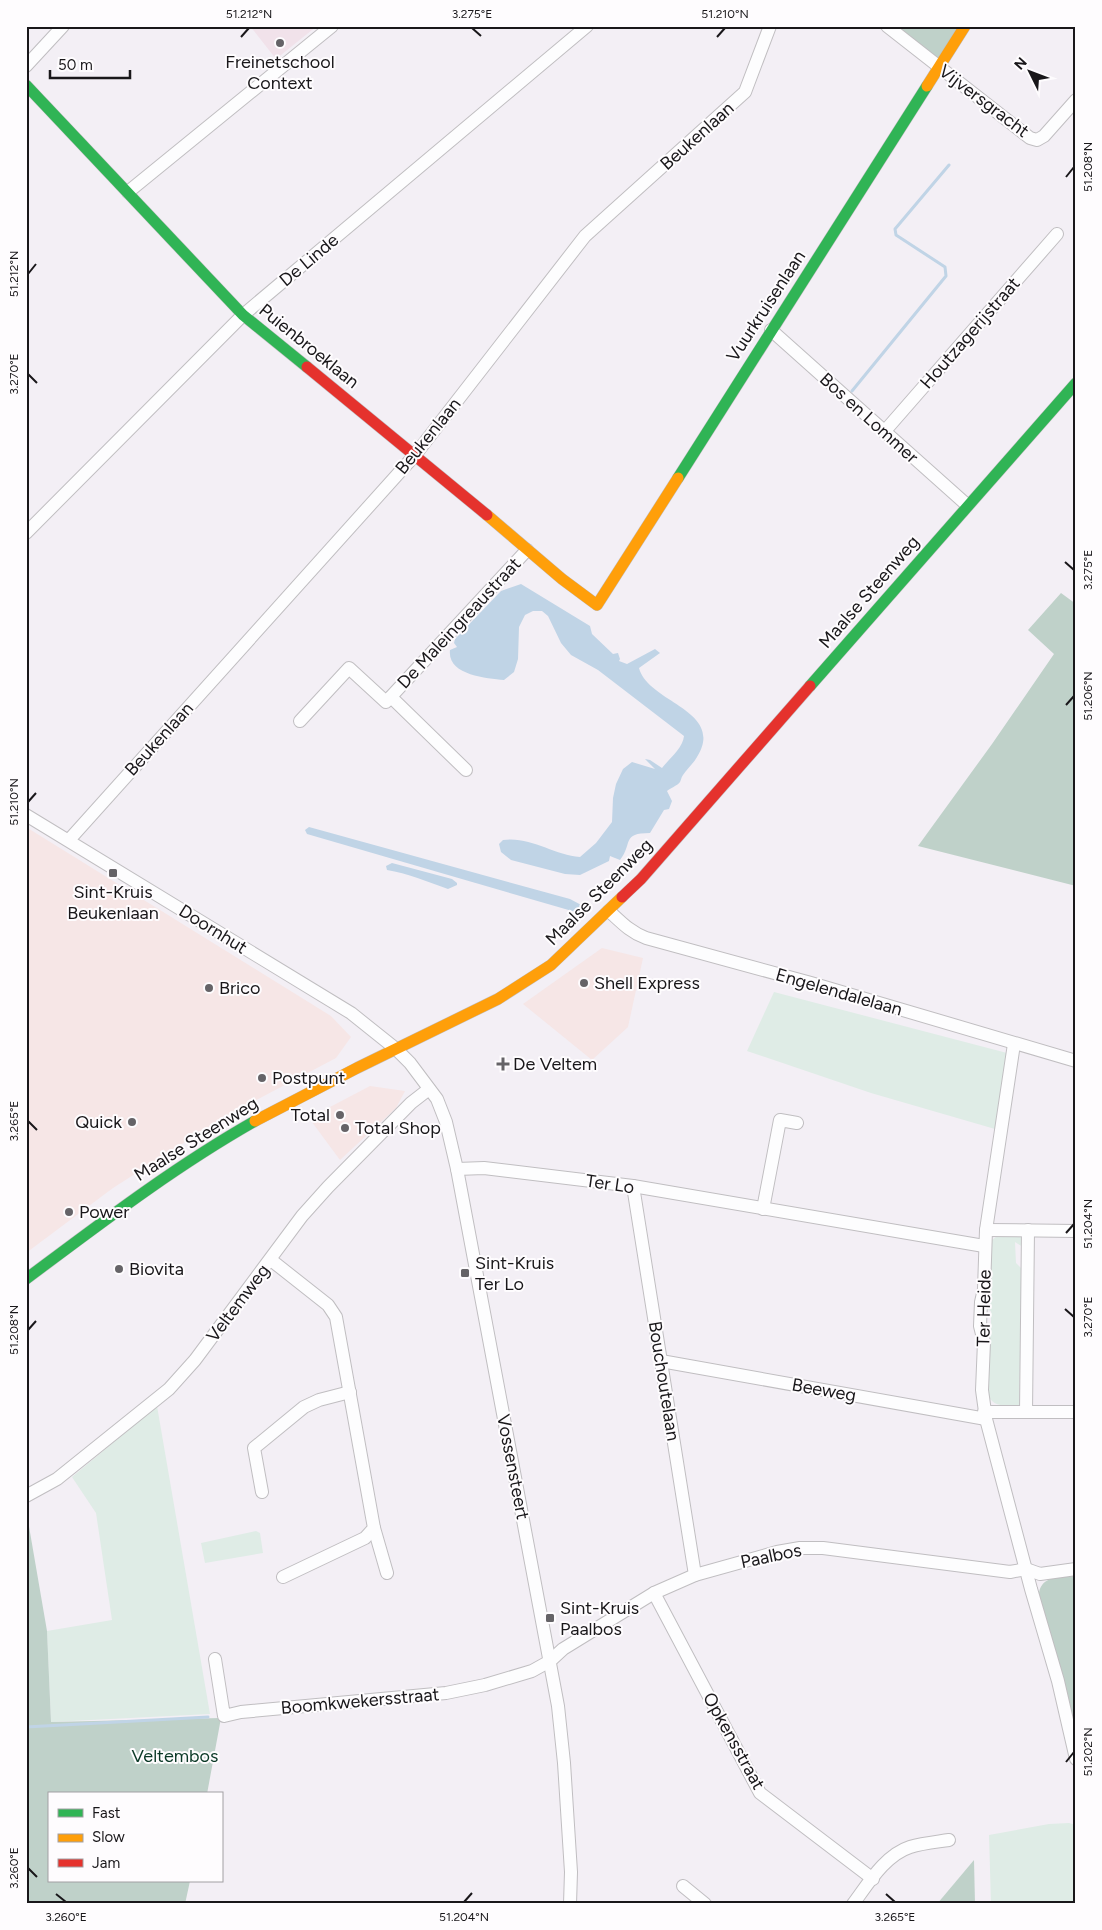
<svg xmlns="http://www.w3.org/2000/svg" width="1102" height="1930" font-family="Figtree,sans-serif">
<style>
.commercial{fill:#f6e6e6}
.education{fill:#f1e2ea}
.green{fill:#dfece6}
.forest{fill:#bfd1c9}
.water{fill:#c0d4e6}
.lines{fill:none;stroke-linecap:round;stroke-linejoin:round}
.stream{stroke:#c0d4e6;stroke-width:3}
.street-casing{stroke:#c0bec1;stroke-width:14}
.fast-casing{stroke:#c0bec1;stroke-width:12}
.slow-casing{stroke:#c0bec1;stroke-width:12}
.jam-casing{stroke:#c0bec1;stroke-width:12}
.street{stroke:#fdfdfe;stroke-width:12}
.fast{stroke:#30b455;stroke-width:11}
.slow{stroke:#ff9f0a;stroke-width:11}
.jam{stroke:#e5322d;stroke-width:11}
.ticks{fill:none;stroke:#19171a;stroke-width:2}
.poi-dot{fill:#656367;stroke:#fefcfe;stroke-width:2}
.labels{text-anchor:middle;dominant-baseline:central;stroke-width:4;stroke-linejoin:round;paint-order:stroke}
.poi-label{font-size:18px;fill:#19171a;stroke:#fefcfe;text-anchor:start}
.street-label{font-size:18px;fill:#19171a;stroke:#fefcfe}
.park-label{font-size:18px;fill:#093825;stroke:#fefcfe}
.neatline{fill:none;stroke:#19171a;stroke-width:2}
.ticks-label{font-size:12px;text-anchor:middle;fill:#19171a}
</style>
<rect width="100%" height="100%" fill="#f3eff5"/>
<!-- commercial -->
<g class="commercial">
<path d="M26,827L331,1016L351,1037L336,1058L226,1116L113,1188L26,1253Z"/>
<path d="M602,948L643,958L628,1027L592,1060L523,1004Z"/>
<path d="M370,1086L405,1091L396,1108L340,1160L309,1118Z"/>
</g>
<!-- education -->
<path class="education" d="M250,26H317L276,59Z"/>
<!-- green -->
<g class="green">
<path d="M774,992L1007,1053L995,1129L871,1093L747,1051Z"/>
<path d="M1000,1234L1022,1236L1023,1247L1015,1242L1016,1263L1022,1269L1019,1405C1004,1406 992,1408 986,1391L987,1338L991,1335V1311L988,1310L987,1249L988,1243Z"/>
<path d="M157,1406L210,1714L51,1722L47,1631L112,1620L96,1513L72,1477Z"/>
<path d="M256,1531L260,1533L263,1553L205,1563L201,1543Z"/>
<path d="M1069,1823L1076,1825V1904H991L989,1835L1049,1824Z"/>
</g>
<!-- forest -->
<g class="forest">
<path d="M896,26H959L937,60Z"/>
<path d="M1061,593L1076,604V886L918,846L992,744L1054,654L1028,630Z"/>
<path d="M26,1509L47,1631L51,1722L221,1718L207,1794H49V1881H190L185,1904H26Z"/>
<path d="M1076,1576V1751L1054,1667L1039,1593C1042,1575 1060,1578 1076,1576Z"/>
<path d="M974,1860L975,1904H937Z"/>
</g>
<!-- water -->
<g class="water">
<path d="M521,584L590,626L592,634L613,654L618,653L620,659L619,661L627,664L655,649L660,653L639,668C648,703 726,710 697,757C693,764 687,769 683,775C681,778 681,780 680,782C677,786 670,788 667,791L672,801L669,809L664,810L650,833C621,833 633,844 620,860L610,856L609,861L580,875L565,874L511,860L501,852L499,844L503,840C530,836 554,855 580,857L596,843L612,822L613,798L616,784L623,769L632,762L655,769L645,759L650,760L662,768C669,759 683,748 684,736L598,670L571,655L561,643L548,616L542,611H533L525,615L519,627L518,659L514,672L504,680C486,678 447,675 450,650L457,647L454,643L455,639L501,591Z"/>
<path d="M309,827L570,899L585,907L579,913L307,834L305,830Z"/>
<path d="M392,863L452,879L457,883V885L448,889C428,882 407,873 387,870L386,866Z"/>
</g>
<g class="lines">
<!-- stream -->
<g class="stream">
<path d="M852,391L946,276L945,267L896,235L895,229L949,165"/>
<path d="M26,1727L208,1717"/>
</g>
<!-- street casing -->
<g class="street-casing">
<g id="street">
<path d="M887,26L1030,138L1037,140L1044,136L1076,100"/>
<path d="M26,66L63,26"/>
<path d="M128,192L332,26"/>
<path d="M771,330L967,505"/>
<path d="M884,432L1057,234"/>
<path d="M26,533L243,315L587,26"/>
<path d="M391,697L466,770"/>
<path d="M300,721L349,668L386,702L527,550"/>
<path d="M26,815L351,1013L396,1049L410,1063L437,1099L446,1122L457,1169L558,1706L564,1763L571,1872L570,1904"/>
<path d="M69,840L415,455L585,236L745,92L770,26"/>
<path d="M609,911C621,922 630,932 646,938L811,983L1076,1061"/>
<path d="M1014,1044L986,1230L984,1289L981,1302L980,1326L984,1342L982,1390L986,1419L1031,1589L1058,1681L1076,1759"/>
<path d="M457,1169L484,1168L633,1186L984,1246"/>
<path d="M633,1186L695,1575"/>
<path d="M763,1209L780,1120L797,1123"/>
<path d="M986,1230L1076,1231"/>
<path d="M271,1260L328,1305L336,1317L374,1528L365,1538L283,1577"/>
<path d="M661,1361L986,1419"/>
<path d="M984,1412H1076"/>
<path d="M1026,1412L1028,1230"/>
<path d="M262,1492L254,1448L304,1407L319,1400L350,1392"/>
<path d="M26,1496L57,1479L169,1389L195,1360L302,1216L328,1187L411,1103L429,1089"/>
<path d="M374,1528L387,1573"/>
<path d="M654,1593L760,1793L873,1879"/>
<path d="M215,1659L224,1716L241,1712L446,1693L485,1685L532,1671L550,1661L563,1649L654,1593L695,1575L777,1552L800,1548H823L1010,1572L1026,1569L1040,1574L1076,1569"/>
<path d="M683,1886L705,1904"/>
<path d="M853,1904C868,1884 885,1855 910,1847C923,1843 936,1842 949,1840"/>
</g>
</g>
<!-- fast casing -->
<g class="fast-casing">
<g id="fast">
<path d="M26,85L243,315L307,367"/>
<path d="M678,478L927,86"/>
<path d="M810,686L1076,383"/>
<path d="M26,1279C101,1223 174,1167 255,1121"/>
</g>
</g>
<!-- slow casing -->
<g class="slow-casing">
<g id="slow">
<path d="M927,86L965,26"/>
<path d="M487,515L562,579L597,605L678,478"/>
<path d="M255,1121L357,1068L498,999L551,965L622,897"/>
</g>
</g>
<!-- jam casing -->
<g class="jam-casing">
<g id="jam">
<path d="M307,367L487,515"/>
<path d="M622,897L641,879L810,686"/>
</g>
</g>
<!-- street -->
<use href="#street" class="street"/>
<!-- fast -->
<use href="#fast" class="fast"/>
<!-- slow -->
<use href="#slow" class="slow"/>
<!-- jam -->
<use href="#jam" class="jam"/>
</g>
<!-- ticks -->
<path class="ticks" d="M472,28L481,36M241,37L249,28M717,37L725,28M1066,177L1074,167M28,274L36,264M28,374L37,383M1065,562L1074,570M1066,705L1074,696M28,802L36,793M28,1121L37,1130M1066,1233L1074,1224M1065,1309L1074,1317M28,1330L36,1321M1066,1762L1074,1752M28,1868L37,1877M56,1894L66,1902M886,1894L895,1902M464,1902L472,1893"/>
<!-- markers -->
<g class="poi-dot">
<circle cx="280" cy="43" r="5"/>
<rect x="108" y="868" width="10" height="10" rx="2.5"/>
<circle cx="584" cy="983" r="5"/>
<circle cx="209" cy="988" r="5"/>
<path d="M500.5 1056.5h5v5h5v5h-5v5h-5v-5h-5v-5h5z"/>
<circle cx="262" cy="1078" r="5"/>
<circle cx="340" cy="1115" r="5"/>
<circle cx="132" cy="1122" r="5"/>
<circle cx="345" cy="1128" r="5"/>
<circle cx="69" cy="1212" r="5"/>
<circle cx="119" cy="1269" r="5"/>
<rect x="460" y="1268" width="10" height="10" rx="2.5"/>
<rect x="545" y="1613" width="10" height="10" rx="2.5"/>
</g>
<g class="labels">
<!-- poi labels -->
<g class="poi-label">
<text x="280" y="62" text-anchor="middle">Freinetschool<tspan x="280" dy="21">Context</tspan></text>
<text x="113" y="892" text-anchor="middle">Sint-Kruis<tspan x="113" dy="21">Beukenlaan</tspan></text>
<text x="594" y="983">Shell Express</text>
<text x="219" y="988">Brico</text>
<text x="513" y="1064">De Veltem</text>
<text x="272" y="1078">Postpunt</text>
<text x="330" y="1115" text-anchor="end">Total</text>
<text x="122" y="1122" text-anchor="end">Quick</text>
<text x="355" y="1128">Total Shop</text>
<text x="79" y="1212">Power</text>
<text x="475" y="1263">Sint-Kruis<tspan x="475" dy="21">Ter Lo</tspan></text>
<text x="129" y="1269">Biovita</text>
<text x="560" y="1608">Sint-Kruis<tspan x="560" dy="21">Paalbos</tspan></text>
</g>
<!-- street labels -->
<g class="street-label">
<text transform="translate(984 101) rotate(37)">Vijversgracht</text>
<text transform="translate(697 136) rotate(-42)">Beukenlaan</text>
<text transform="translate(309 260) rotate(-40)">De Linde</text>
<text transform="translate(766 306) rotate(-57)">Vuurkruisenlaan</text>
<text transform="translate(970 333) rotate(-49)">Houtzagerijstraat</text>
<text transform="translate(309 346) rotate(39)">Puienbroeklaan</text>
<text transform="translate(869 418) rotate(42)">Bos en Lommer</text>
<text transform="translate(428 436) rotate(-51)">Beukenlaan</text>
<text transform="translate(869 592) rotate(-49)">Maalse Steenweg</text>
<text transform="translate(459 623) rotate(-47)">De Maleingreaustraat</text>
<text transform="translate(159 739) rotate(-48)">Beukenlaan</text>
<text transform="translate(599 892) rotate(-45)">Maalse Steenweg</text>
<text transform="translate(213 929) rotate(32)">Doornhut</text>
<text transform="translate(839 992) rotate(16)">Engelendalelaan</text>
<text transform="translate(196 1139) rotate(-32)">Maalse Steenweg</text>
<text transform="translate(610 1184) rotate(8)">Ter Lo</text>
<text transform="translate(238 1303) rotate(-53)">Veltemweg</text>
<text transform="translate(984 1308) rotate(-89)">Ter Heide</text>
<text transform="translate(664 1381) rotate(81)">Bouchoutelaan</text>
<text transform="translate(824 1390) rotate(10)">Beeweg</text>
<text transform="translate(513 1467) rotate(79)">Vossensteert</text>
<text transform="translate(771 1556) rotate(-12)">Paalbos</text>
<text transform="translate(360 1701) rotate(-5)">Boomkwekersstraat</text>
<text transform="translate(734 1741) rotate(61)">Opkensstraat</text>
</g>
<!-- park labels -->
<g class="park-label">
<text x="175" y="1756">Veltembos</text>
</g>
</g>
<!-- border -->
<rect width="1102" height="1930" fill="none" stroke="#fefcfe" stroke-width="55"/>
<!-- legend -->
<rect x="48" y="1792" width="175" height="90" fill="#fefcfe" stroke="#a2a0a3"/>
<rect x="58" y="1809" width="25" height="8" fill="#30b455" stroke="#a2a0a3"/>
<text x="92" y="1818" font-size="15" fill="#19171a">Fast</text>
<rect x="58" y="1834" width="25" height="8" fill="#ff9f0a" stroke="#a2a0a3"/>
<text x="92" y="1842" font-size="15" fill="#19171a">Slow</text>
<rect x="58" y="1859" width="25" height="8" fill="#e5322d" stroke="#a2a0a3"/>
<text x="92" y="1868" font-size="15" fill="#19171a">Jam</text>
<!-- north arrow -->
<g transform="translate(1030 72) rotate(312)" stroke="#fefcfe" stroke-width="4" paint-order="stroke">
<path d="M0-4L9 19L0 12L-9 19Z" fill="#19171a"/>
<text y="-8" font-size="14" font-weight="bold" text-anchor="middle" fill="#19171a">N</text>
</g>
<!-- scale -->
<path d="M50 70v8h80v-8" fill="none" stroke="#19171a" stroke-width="2.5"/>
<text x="58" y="70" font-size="15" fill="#19171a" stroke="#fefcfe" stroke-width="4" paint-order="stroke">50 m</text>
<rect x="28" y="28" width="1046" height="1874" class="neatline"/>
<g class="ticks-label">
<text x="249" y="18">51.212°N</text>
<text x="472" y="18">3.275°E</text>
<text x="725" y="18">51.210°N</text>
<text transform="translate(1088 167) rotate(-90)" y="4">51.208°N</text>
<text transform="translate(14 274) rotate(-90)" y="4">51.212°N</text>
<text transform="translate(14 374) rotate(-90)" y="4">3.270°E</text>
<text transform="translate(1088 570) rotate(-90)" y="4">3.275°E</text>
<text transform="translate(1088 696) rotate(-90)" y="4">51.206°N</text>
<text transform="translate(14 802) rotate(-90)" y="4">51.210°N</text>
<text transform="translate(14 1121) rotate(-90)" y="4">3.265°E</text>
<text transform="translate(1088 1224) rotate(-90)" y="4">51.204°N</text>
<text transform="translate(1088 1317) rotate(-90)" y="4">3.270°E</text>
<text transform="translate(14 1330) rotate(-90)" y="4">51.208°N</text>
<text transform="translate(1088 1752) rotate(-90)" y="4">51.202°N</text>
<text transform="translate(14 1868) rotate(-90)" y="4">3.260°E</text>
<text x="66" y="1921">3.260°E</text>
<text x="464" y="1921">51.204°N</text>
<text x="895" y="1921">3.265°E</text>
</g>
</svg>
